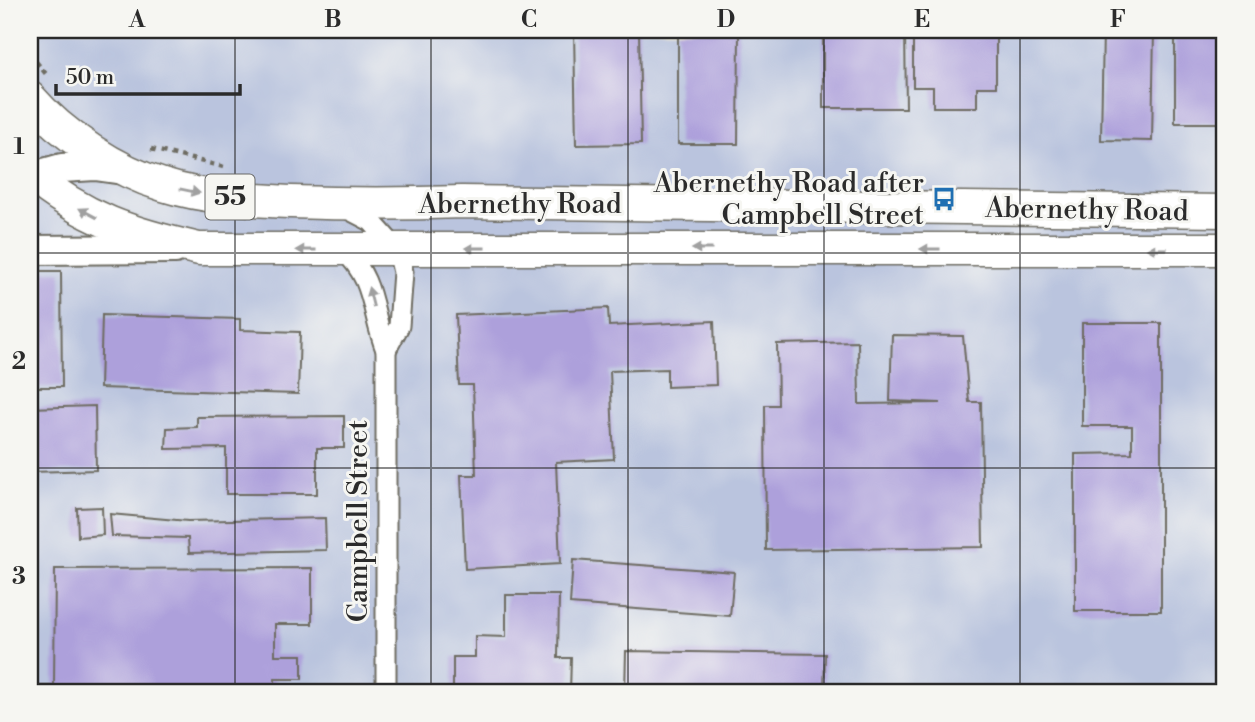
<svg xmlns="http://www.w3.org/2000/svg" width="1255" height="722" font-family="'Libre Bodoni',serif">
<style>
.industrial{fill:#bac4de}
.building{fill:#ada0db}
.lines{fill:none;stroke-linecap:round;stroke-linejoin:round}
.street-casing{stroke:#6e6c62;stroke-width:23}
.secondary-casing{stroke:#6e6c62;stroke-width:32}
.primary-casing{stroke:#6e6c62;stroke-width:35}
.path{stroke:#6e6c62;stroke-width:4.5;stroke-dasharray:5 5;stroke-linecap:butt}
.street{stroke:#fff;stroke-width:19}
.secondary{stroke:#fff;stroke-width:28}
.primary{stroke:#fff;stroke-width:32}
.oneway{fill:#a0a0a0}
.grid{fill:none;stroke:#2b2b2b;stroke-width:2;stroke-opacity:0.55}
.labels{text-anchor:middle;dominant-baseline:central;stroke-width:6;stroke-linejoin:round;paint-order:stroke}
.shield{fill:#f6f6f2;stroke:#686867;stroke-width:2}
.shield-label{font-size:26px;font-weight:bold;fill:#2b2b2b}
.poi-label{font-size:28px;fill:#2b2b2b;stroke:#f6f6f2;text-anchor:end}
.street-label{font-size:28px;fill:#2b2b2b;stroke:#f6f6f2}
.neatline{fill:none;stroke:#2b2b2b;stroke-width:2.5}
.grid-label{font-size:23px;text-anchor:middle;font-weight:bold;fill:#2b2b2b}
</style>
<rect width="100%" height="100%" fill="#f6f6f2"/>
<filter id="ink" filterUnits="userSpaceOnUse"><feTurbulence type="fractalNoise" baseFrequency=".0143" numOctaves="2"/><feDisplacementMap in="SourceGraphic" scale="14" xChannelSelector="R" yChannelSelector="G"/><feConvolveMatrix kernelMatrix="1 2 1 2 8 2 1 2 1" color-interpolation-filters="sRGB"/></filter>
<filter id="wash" filterUnits="userSpaceOnUse"><feTurbulence type="fractalNoise" baseFrequency=".00686" numOctaves="4" result="noise"/><feDisplacementMap in="SourceGraphic" scale="28" xChannelSelector="R" yChannelSelector="G"/><feGaussianBlur stdDeviation="1.57" result="paint"/><feColorMatrix in="noise" values="0 0 0 0 0 0 0 0 0 0 0 0 0 0 0 0 0 1.4 0 .05"/><feComposite in="paint" operator="in"/></filter>
<g filter="url(#wash)">
<rect width="100%" height="100%" fill="#eae5c9"/>
<!-- industrial -->
<rect class="industrial" x="30" y="30" width="1195" height="662"/>
<g id="blocks">
<!-- building -->
<g class="building">
<path d="M574,30H639L641,144L576,145Z"/>
<path d="M678,30H739L738,144H678Z"/>
<path d="M823,30H905L906,108H823Z"/>
<path d="M913,30H996V87H977V107H933V87H913Z"/>
<path d="M1103,30H1154L1152,141L1101,140Z"/>
<rect x="1175" y="30" width="50" height="93"/>
<path d="M30,271H61L62,387H30Z"/>
<path d="M608,308L609,326L714,321L716,385L667,387V369L610,371L614,459L556,462L560,564L465,569L461,475H476L473,385H459L456,315Z"/>
<path d="M102,315L240,319V330L300,332L298,394L100,388Z"/>
<path d="M1082,323H1161V611H1075V454L1132,453V426H1082Z"/>
<path d="M892,335L963,336L969,402H981L983,547L766,550L765,405H778L777,344L858,342L859,404L941,403L890,401Z"/>
<path d="M95,406L96,470L32,472L30,408Z"/>
<path d="M344,416V448H317V494H226V448L166,449L167,428L197,427V417Z"/>
<path d="M102,507L103,535L78,537L77,508Z"/>
<path d="M110,514L188,521L325,518L326,550L189,553L188,538L112,536Z"/>
<path d="M573,560L734,572L730,616L570,604Z"/>
<path d="M312,568V624H275V655H302V679H275V692H30V686H54L55,569Z"/>
<path d="M506,595H559L558,658H571L570,692H453V657H475V636L506,637Z"/>
<path d="M626,651L825,654L824,692H625Z"/>
</g>
</g>
</g>
<g filter="url(#ink)">
<use href="#blocks" fill-opacity="0" stroke="#6e6c62" stroke-width="2"/>
<g class="lines">
<!-- street casing -->
<g class="street-casing">
<g id="street">
<path d="M344,207L371,221L398,251L403,272L399,326L386,350"/>
<path d="M343,250C376,279 371,313 386,350V692"/>
</g>
</g>
<!-- secondary casing -->
<g class="secondary-casing">
<g id="secondary">
<path d="M30,177L62,168L95,166L123,170"/>
<path d="M30,250L175,249"/>
</g>
</g>
<!-- primary casing -->
<g class="primary-casing">
<g id="primary">
<path d="M30,98C62,135 116,171 163,185C204,198 249,200 291,202C348,204 405,204 462,202L1225,211"/>
<path d="M30,174C84,219 132,234 199,249H1225"/>
</g>
</g>
<!-- path -->
<g class="path">
<path d="M30,54L46,74"/>
<path d="M151,149L228,168"/>
</g>
<!-- street -->
<use href="#street" class="street"/>
<!-- secondary -->
<use href="#secondary" class="secondary"/>
<!-- primary -->
<use href="#primary" class="primary"/>
</g>
<!-- one-way arrows -->
<defs><path id="oneway-solid" d="M-6-.8H1V-3.2L6.5 0L1 3.2V.8H-6Z" transform="scale(1.75)"/></defs>
<g class="oneway">
<use href="#oneway-solid" transform="translate(190 191) rotate(11)"/>
<use href="#oneway-solid" transform="translate(88 213) rotate(-152)"/>
<use href="#oneway-solid" transform="translate(475 248) rotate(-180)"/>
<use href="#oneway-solid" transform="translate(702 249) rotate(-180)"/>
<use href="#oneway-solid" transform="translate(930 249) rotate(-180)"/>
<use href="#oneway-solid" transform="translate(1157 249) rotate(-180)"/>
<use href="#oneway-solid" transform="translate(306 250) rotate(-180)"/>
<use href="#oneway-solid" transform="translate(371 297) rotate(-104)"/>
</g>
</g>
<!-- grid -->
<path class="grid" d="M235,30V692M431,30V692M628,30V692M824,30V692M1020,30V692M30,253H1225M30,468H1225"/>
<!-- icons -->
<defs>
<g id="bus-bare" transform="scale(1.89)"><path d="M-5-6H5V4H4V6H2V4H-2V6H-4V4H-5ZM-3.5-4V0h7V-4ZM-3.5 1.2v1.5H-2V1.2ZM2 1.2v1.5H3.5V1.2Z" fill="#1f6fb2" stroke="#f6f6f2" stroke-width="2.5" paint-order="stroke"/></g>
</defs>
<g fill-rule="evenodd">
<use href="#bus-bare" x="944" y="199"/>
</g>
<g class="labels">
<!-- shield labels -->
<rect class="shield" x="205.5" y="174.5" width="49" height="45" rx="5"/>
<g class="shield-label">
<text x="230" y="197">55</text>
</g>
<!-- poi labels -->
<g class="poi-label">
<text x="924" y="183">Abernethy Road after<tspan x="924" dy="32">Campbell Street</tspan></text>
</g>
<!-- street labels -->
<g class="street-label">
<text x="520" y="204">Abernethy Road</text>
<text transform="translate(1087 210) rotate(1)">Abernethy Road</text>
<text transform="translate(358 521) rotate(-90)">Campbell Street</text>
</g>
</g>
<!-- margin -->
<rect width="1255" height="722" fill="none" stroke="#f6f6f2" stroke-width="77"/>
<!-- scale -->
<path d="M56 84v10h184v-10" fill="none" stroke="#2b2b2b" stroke-width="3.5"/>
<text x="66" y="84" font-size="21" fill="#2b2b2b" stroke="#f6f6f2" stroke-width="5" paint-order="stroke">50 m</text>
<rect x="38" y="38" width="1178" height="646" class="neatline"/>
<g class="grid-label">
<text x="137" y="27">A</text>
<text x="333" y="27">B</text>
<text x="529" y="27">C</text>
<text x="726" y="27">D</text>
<text x="922" y="27">E</text>
<text x="1118" y="27">F</text>
<text x="19" y="154">1</text>
<text x="19" y="369">2</text>
<text x="19" y="584">3</text>
</g>
</svg>
